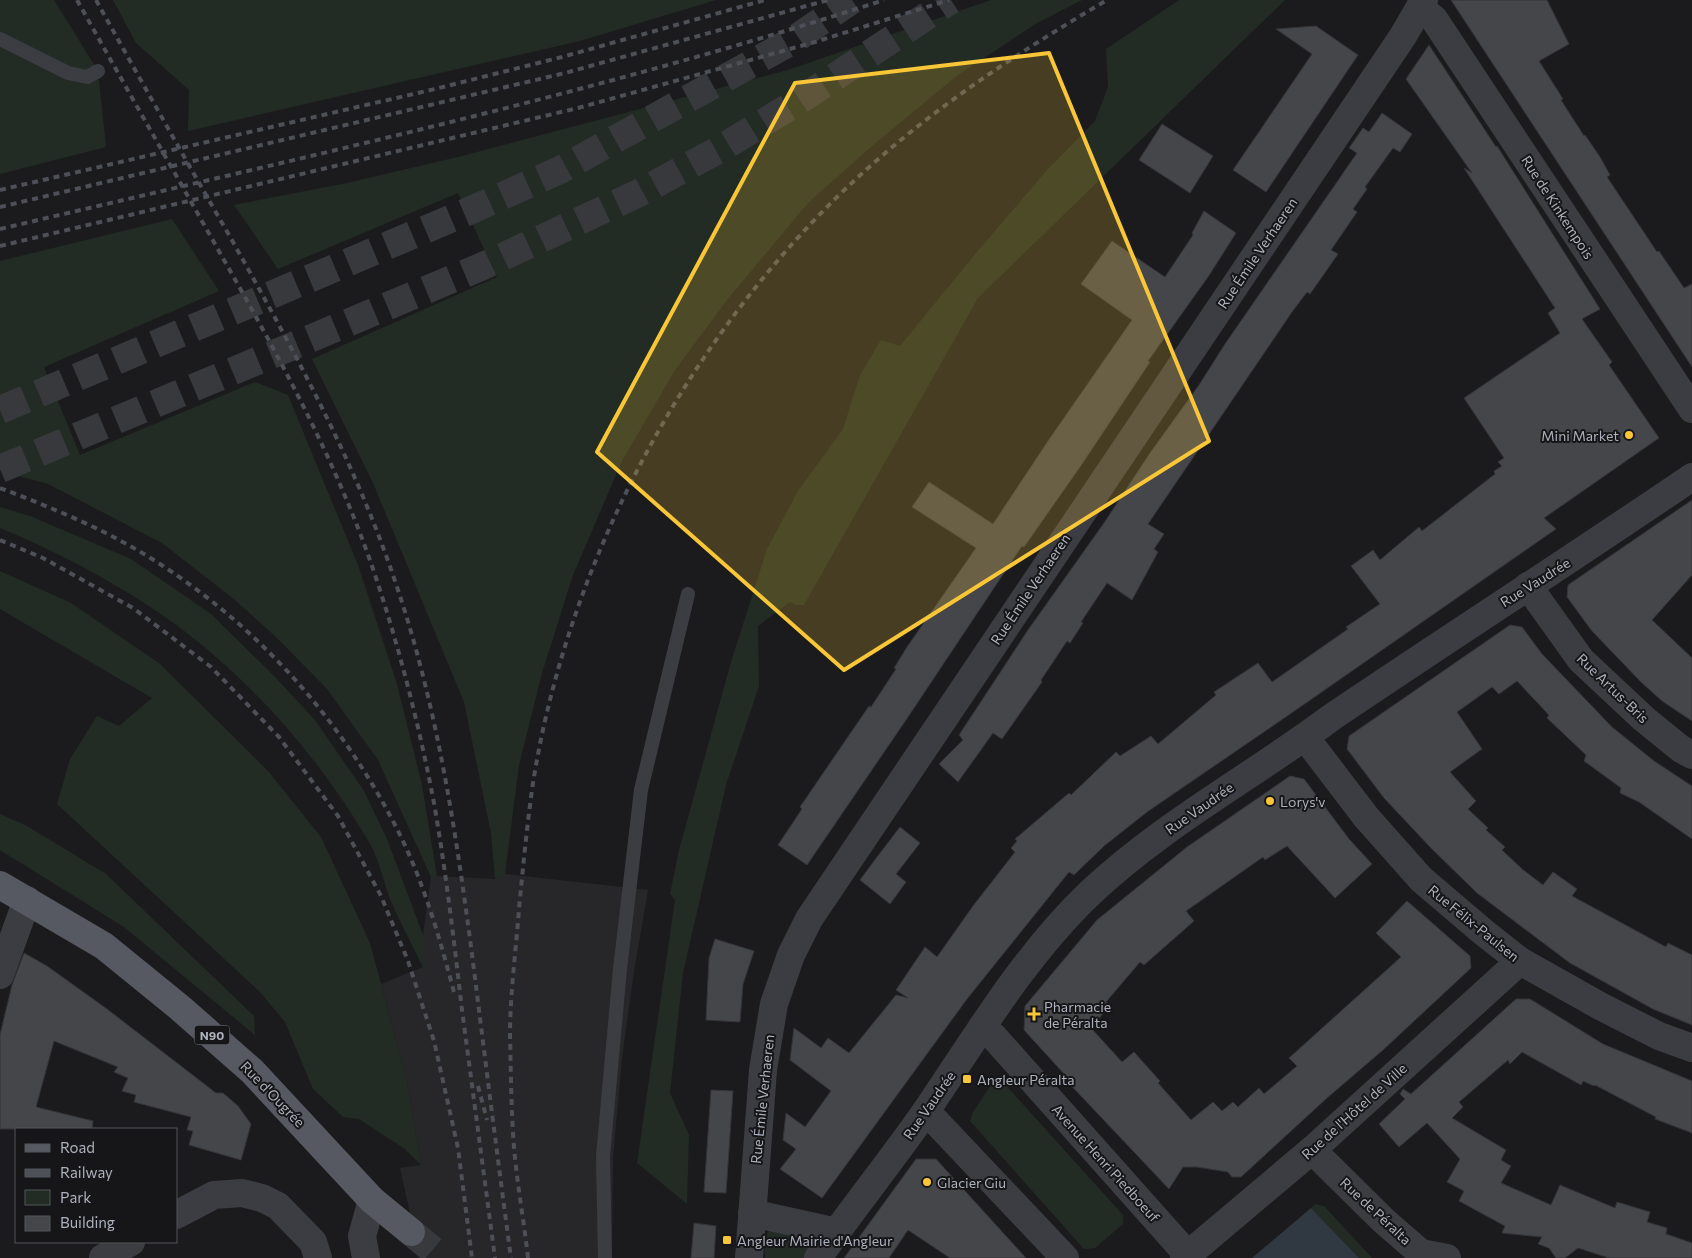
<svg xmlns="http://www.w3.org/2000/svg" width="1692" height="1258" font-family="Commissioner,sans-serif">
<style>
.built{fill:#27272a}
.green{fill:#222c24}
.water{fill:#303942}
.building{fill:#45464a;stroke:#353539}
.lines{fill:none;stroke-linecap:round;stroke-linejoin:round}
.primary-tunnel{stroke:#38393d;stroke-width:28;stroke-dasharray:28 14;stroke-linecap:butt}
.highway-tunnel{stroke:#38393d;stroke-width:28;stroke-dasharray:28 14;stroke-linecap:butt}
.lane{stroke:#3c3c43;stroke-width:14}
.street{stroke:#3c3c43;stroke-width:28}
.primary{stroke:#575962;stroke-width:28}
.rail{stroke:#4e5058;stroke-width:4;stroke-dasharray:6 5;stroke-linecap:butt}
.marked{fill:#f9c637;fill-opacity:0.2;stroke:#f9c637;stroke-width:4;stroke-linejoin:round}
.poi-dot{fill:#f9c637;stroke:#161618;stroke-width:2}
.labels{text-anchor:middle;dominant-baseline:central;stroke-width:4;stroke-linejoin:round;paint-order:stroke}
.shield{fill:#161618;stroke:#80828c;stroke-width:1}
.shield-label{font-size:12px;font-weight:bold;fill:#adb1bd}
.street-label{font-size:14px;fill:#adb1bd;stroke:#161618}
.poi-label{font-size:14px;fill:#adb1bd;stroke:#161618;text-anchor:start}
</style>
<rect width="100%" height="100%" fill="#1b1b1d"/>
<!-- built -->
<path class="built" d="M505,874L648,890L634,972L622,1058L613,1158L612,1258H420L400,1168L421,1165L407,1081L381,984L423,967V935L431,877L437,876L495,879Z"/>
<!-- green -->
<g class="green">
<path d="M0,0H54L98,71L106,147L0,174Z"/>
<path d="M113,0H716L580,41L188,131L189,90L136,43Z"/>
<path d="M991,0H1082L1037,23L958,75L872,146L809,202L727,300L675,370L622,461L573,575L542,673L519,765L505,874L495,879L491,833L464,702L373,483L312,359L497,277L458,193L278,269L234,205L347,183L462,156L788,70Z"/>
<path d="M1179,0H1285L978,298L804,605H796L790,602L758,626L759,686L726,785L683,973L670,1093L689,1135L687,1204L637,1163L675,900L670,894L679,850L731,662L767,549L798,491L843,429L860,375L881,340L900,346L976,253L1047,170L1095,121L1108,87L1106,49Z"/>
<path d="M172,219L219,291L44,367L80,455L255,382L288,395L358,565L397,684L422,785L437,876L431,877L378,760L327,689L278,639L235,600L162,543L48,484L0,471V261Z"/>
<path d="M0,507L30,516L131,559L211,614L275,677L315,720L364,791L387,839L423,935V967C412,945 400,922 390,899C383,880 379,859 369,842C321,760 255,684 179,627C126,588 61,553 0,528Z"/>
<path d="M0,571L71,603L159,663L269,772L321,837L370,943L407,1081L421,1165L405,1149L359,1119L343,1117L313,1089L285,1022L260,992L57,804L70,759L97,716L119,726L152,698L0,609Z"/>
<path d="M0,814L27,826L106,874L254,1016L255,1035L124,927L0,850Z"/>
<path d="M1002,1081L1123,1215V1224L1095,1248L1084,1249L970,1121L973,1112L993,1082Z"/>
<path d="M1315,1204L1324,1206L1372,1258H1359L1311,1208Z"/>
<path d="M772,1229L810,1241L812,1244L808,1258H765C765,1248 762,1234 772,1229Z"/>
</g>
<!-- water -->
<path class="water" d="M1311,1208L1359,1258H1252Z"/>
<!-- building -->
<g class="building">
<path d="M1451,0H1547L1569,44L1539,61L1563,99L1561,100L1584,136L1585,135L1600,157L1610,175L1607,177L1657,252L1659,251L1684,288L1692,284V367Z"/>
<path d="M1316,26L1358,55L1266,192L1233,170L1312,54L1276,29Z"/>
<path d="M1429,45L1496,147L1497,146L1600,309L1582,319L1612,362L1609,365L1659,438L1544,518L1556,529L1293,712L1147,812L1104,846L1074,875L1069,872L967,999L822,1198L780,1169L796,1149L783,1140L786,1113L805,1127L831,1091L790,1060L794,1028L821,1048L828,1038L849,1053L896,995L908,998L896,990L925,947L937,957L973,906L1015,852L1011,848L1017,841L1015,839L1069,793L1071,795L1116,752L1120,756L1151,736L1158,744L1216,695L1214,692L1258,663L1272,682L1348,629L1346,627L1380,604L1351,566L1373,550L1380,560L1419,527L1422,531L1495,474L1494,471L1502,466L1498,462L1504,458L1464,398L1560,333L1548,313L1555,308L1464,168L1472,173L1406,79Z"/>
<path d="M1382,113L1412,134L1400,152L1393,148L1365,187L1367,189L1353,209L1357,212L1331,250L1338,254L1310,294L1307,292L1292,312L1148,524L1164,534L1154,549L1158,552L1132,600L1107,583L1081,622L1083,623L1070,643L1067,641L1041,680L1042,682L1002,739L993,733L958,782L939,764L963,740L959,735L1028,630L1104,523L1150,453L1199,385L1225,344L1357,153L1349,148L1363,128L1369,132Z"/>
<path d="M1162,124L1213,156L1190,193L1139,160Z"/>
<path d="M1204,211L1236,233L1208,277L1148,361L1150,362L1080,467L1024,547L1022,546L906,720L807,865L778,845L802,809L800,807L869,706L871,707L896,669L894,668L907,647L976,548L912,507L929,482L993,524L1048,441L1132,320L1081,284L1112,241L1165,277L1193,235L1192,233Z"/>
<path d="M1692,500V575L1652,620L1692,658V721L1662,701L1641,682L1592,631L1567,597L1568,585Z"/>
<path d="M1510,625L1522,627L1542,654L1612,727L1654,761L1692,786V839L1639,802L1620,793L1621,788L1584,761L1586,755L1547,718L1549,715L1517,681L1499,694L1492,687L1457,712L1482,749L1450,772L1476,801L1468,809L1488,828L1486,830L1505,847L1502,850L1522,869L1543,885L1553,872L1577,889L1572,896L1666,947L1668,943L1692,955V1025L1653,1009L1570,963L1477,893L1430,847L1384,798L1347,749L1349,736Z"/>
<path d="M1290,776L1304,779L1349,839L1372,864L1335,898L1287,846L1265,860L1263,857L1186,911L1194,921L1144,965L1140,962L1106,1002L1110,1005L1091,1028L1122,1062L1134,1052L1160,1081L1158,1083L1191,1120L1213,1102L1222,1111L1233,1102L1238,1107L1259,1088L1264,1094L1297,1066L1289,1058L1401,957L1376,933L1407,901L1470,956L1471,968L1383,1050L1327,1098L1241,1177H1232L1228,1172L1197,1167H1183L1169,1189L1064,1078L1066,1076L1024,1030L1025,1006L1097,920L1187,847Z"/>
<path d="M900,827L920,843L896,874L906,882L890,904L860,880L874,861Z"/>
<path d="M715,939L754,951L743,984L740,1022L706,1020L709,958Z"/>
<path d="M24,953L47,966L107,1009L216,1093H223L238,1106L251,1124L241,1160L189,1145L193,1131L187,1130L191,1117L134,1102L136,1095L122,1091L128,1078L114,1072L118,1067L54,1041L36,1107L93,1121L92,1129H0V1035L12,985Z"/>
<path d="M1516,999H1530L1603,1044L1692,1081V1133L1655,1119L1656,1117L1595,1085L1594,1086L1583,1081L1581,1085L1522,1052L1510,1064L1508,1060L1459,1102L1463,1107L1452,1118L1506,1150L1501,1160L1511,1166L1501,1183L1551,1205L1560,1185L1615,1208L1617,1202L1650,1212L1647,1222L1667,1228L1666,1234L1692,1243V1258H1609L1578,1248L1565,1258H1556L1549,1248L1538,1244L1542,1237L1502,1233L1505,1226L1459,1201L1464,1191L1447,1182L1460,1159L1427,1123L1399,1147L1379,1124L1405,1099L1400,1094L1403,1089L1411,1094Z"/>
<path d="M711,1090L733,1091L726,1193L704,1192Z"/>
<path d="M916,1159H936L1026,1258H950L908,1230L889,1258H844Z"/>
<path d="M694,1223L716,1226L714,1258H691Z"/>
</g>
<g class="lines">
<!-- primary-tunnel -->
<path class="primary-tunnel" d="M411,1232L442,1258"/>
<!-- highway-tunnel -->
<g class="highway-tunnel">
<path d="M0,410L469,211L560,170L792,41L852,0"/>
<path d="M0,469L483,266L639,193L720,149L797,102L951,0"/>
</g>
<!-- lane -->
<g class="lane">
<path d="M0,39L68,73L87,77L98,71"/>
<path d="M605,1258L603,1156L620,969L641,790L688,594"/>
</g>
<!-- street -->
<g class="street">
<path d="M1420,8L1434,19L1692,409"/>
<path d="M1528,586L1581,660L1644,719L1681,749L1692,755"/>
<path d="M1305,737L1366,817L1421,879L1482,931L1520,961L1600,1006L1659,1036L1692,1048"/>
<path d="M0,975L27,900"/>
<path d="M982,1027L994,1037L1188,1255"/>
<path d="M926,1111L1065,1258"/>
<path d="M1312,1150L1384,1221L1421,1253L1447,1258"/>
<path d="M752,1213L837,1232"/>
<path d="M176,1215L214,1195L242,1193L262,1198L278,1206L313,1242L318,1258"/>
<path d="M103,1258L131,1242"/>
<path d="M366,1258L362,1236L372,1200"/>
<path d="M749,1258L763,1070L774,1004L791,955L809,919L1403,36L1424,0"/>
<path d="M818,1258C853,1208 891,1161 926,1111C977,1036 1024,956 1090,893C1163,824 1252,777 1332,717C1452,636 1573,558 1692,477"/>
<path d="M1184,1258L1312,1150L1520,961"/>
</g>
<!-- primary -->
<path class="primary" d="M0,885L104,946L179,1007L252,1071L372,1200L411,1232"/>
<!-- rail -->
<g class="rail">
<path d="M77,0C124,84 172,168 220,253C281,360 341,469 379,587C402,658 420,730 434,803C446,872 454,941 462,1010C473,1093 484,1175 495,1258"/>
<path d="M96,0C140,79 184,157 229,235C292,347 354,459 395,581C438,707 457,838 474,970C486,1066 498,1162 511,1258"/>
<path d="M0,190L435,89L562,57L765,0"/>
<path d="M0,207L565,73L828,0"/>
<path d="M0,229C296,159 595,94 884,0"/>
<path d="M0,246L578,108L815,42L949,0"/>
<path d="M0,488C50,507 99,527 144,554C256,622 345,722 402,839C426,889 441,943 455,996"/>
<path d="M0,540L43,558L133,608L211,667L279,737L338,816L381,896L408,961L434,1041L458,1148L472,1258"/>
<path d="M478,1086L487,1120"/>
<path d="M528,1258C524,1221 517,1184 514,1147C511,1110 511,1072 510,1035C510,995 516,949 519,909C523,867 527,825 533,783C567,567 681,350 837,197C919,117 1009,58 1107,0"/>
</g>
</g>
<!-- marked area -->
<path class="marked" d="M1049,53L1209,441L844,670L597,452L795,83Z"/>
<!-- markers -->
<g class="poi-dot">
<circle cx="1629" cy="435" r="5"/>
<circle cx="1270" cy="801" r="5"/>
<path d="M1031.5 1006.5h5v5h5v5h-5v5h-5v-5h-5v-5h5z"/>
<rect x="962" y="1074" width="10" height="10" rx="2.5"/>
<circle cx="927" cy="1182" r="5"/>
<rect x="722" y="1235" width="10" height="10" rx="2.5"/>
</g>
<g class="labels">
<!-- shield labels -->
<rect class="shield" x="194.5" y="1025.5" width="35" height="19" rx="4"/>
<g class="shield-label">
<text x="212" y="1035">N90</text>
</g>
<!-- street labels -->
<g class="street-label">
<text transform="translate(1558 207) rotate(57)">Rue de Kinkempois</text>
<text transform="translate(1257 253) rotate(-56)">Rue Émile Verhaeren</text>
<text transform="translate(1535 582) rotate(-32)">Rue Vaudrée</text>
<text transform="translate(1030 589) rotate(-56)">Rue Émile Verhaeren</text>
<text transform="translate(1613 688) rotate(44)">Rue Artus-Bris</text>
<text transform="translate(1199 808) rotate(-35)">Rue Vaudrée</text>
<text transform="translate(1474 923) rotate(39)">Rue Félix-Paulsen</text>
<text transform="translate(273 1094) rotate(46)">Rue d'Ougrée</text>
<text transform="translate(762 1099) rotate(-84)">Rue Émile Verhaeren</text>
<text transform="translate(929 1105) rotate(-55)">Rue Vaudrée</text>
<text transform="translate(1354 1111) rotate(-42)">Rue de l'Hôtel de Ville</text>
<text transform="translate(1106 1163) rotate(48)">Avenue Henri Piedboeuf</text>
<text transform="translate(1376 1211) rotate(43)">Rue de Péralta</text>
</g>
<!-- poi labels -->
<g class="poi-label">
<text x="1619" y="435" text-anchor="end">Mini Market</text>
<text x="1280" y="801">Lorys'v</text>
<text x="1044" y="1006">Pharmacie<tspan x="1044" dy="16">de Péralta</tspan></text>
<text x="977" y="1079">Angleur Péralta</text>
<text x="937" y="1182">Glacier Giu</text>
<text x="737" y="1240">Angleur Mairie d'Angleur</text>
</g>
</g>
<!-- legend -->
<rect x="15" y="1128" width="162" height="115" fill="#161618" stroke="#52545a"/>
<rect x="25" y="1144" width="25" height="8" fill="#575962" stroke="#52545a"/>
<text x="60" y="1153" font-size="15" fill="#adb1bd">Road</text>
<rect x="25" y="1169" width="25" height="8" fill="#4e5058" stroke="#52545a"/>
<text x="60" y="1178" font-size="15" fill="#adb1bd">Railway</text>
<rect x="25" y="1190" width="25" height="15" fill="#222c24" stroke="#52545a"/>
<text x="60" y="1203" font-size="15" fill="#adb1bd">Park</text>
<rect x="25" y="1216" width="25" height="15" fill="#45464a" stroke="#52545a"/>
<text x="60" y="1228" font-size="15" fill="#adb1bd">Building</text>
</svg>
